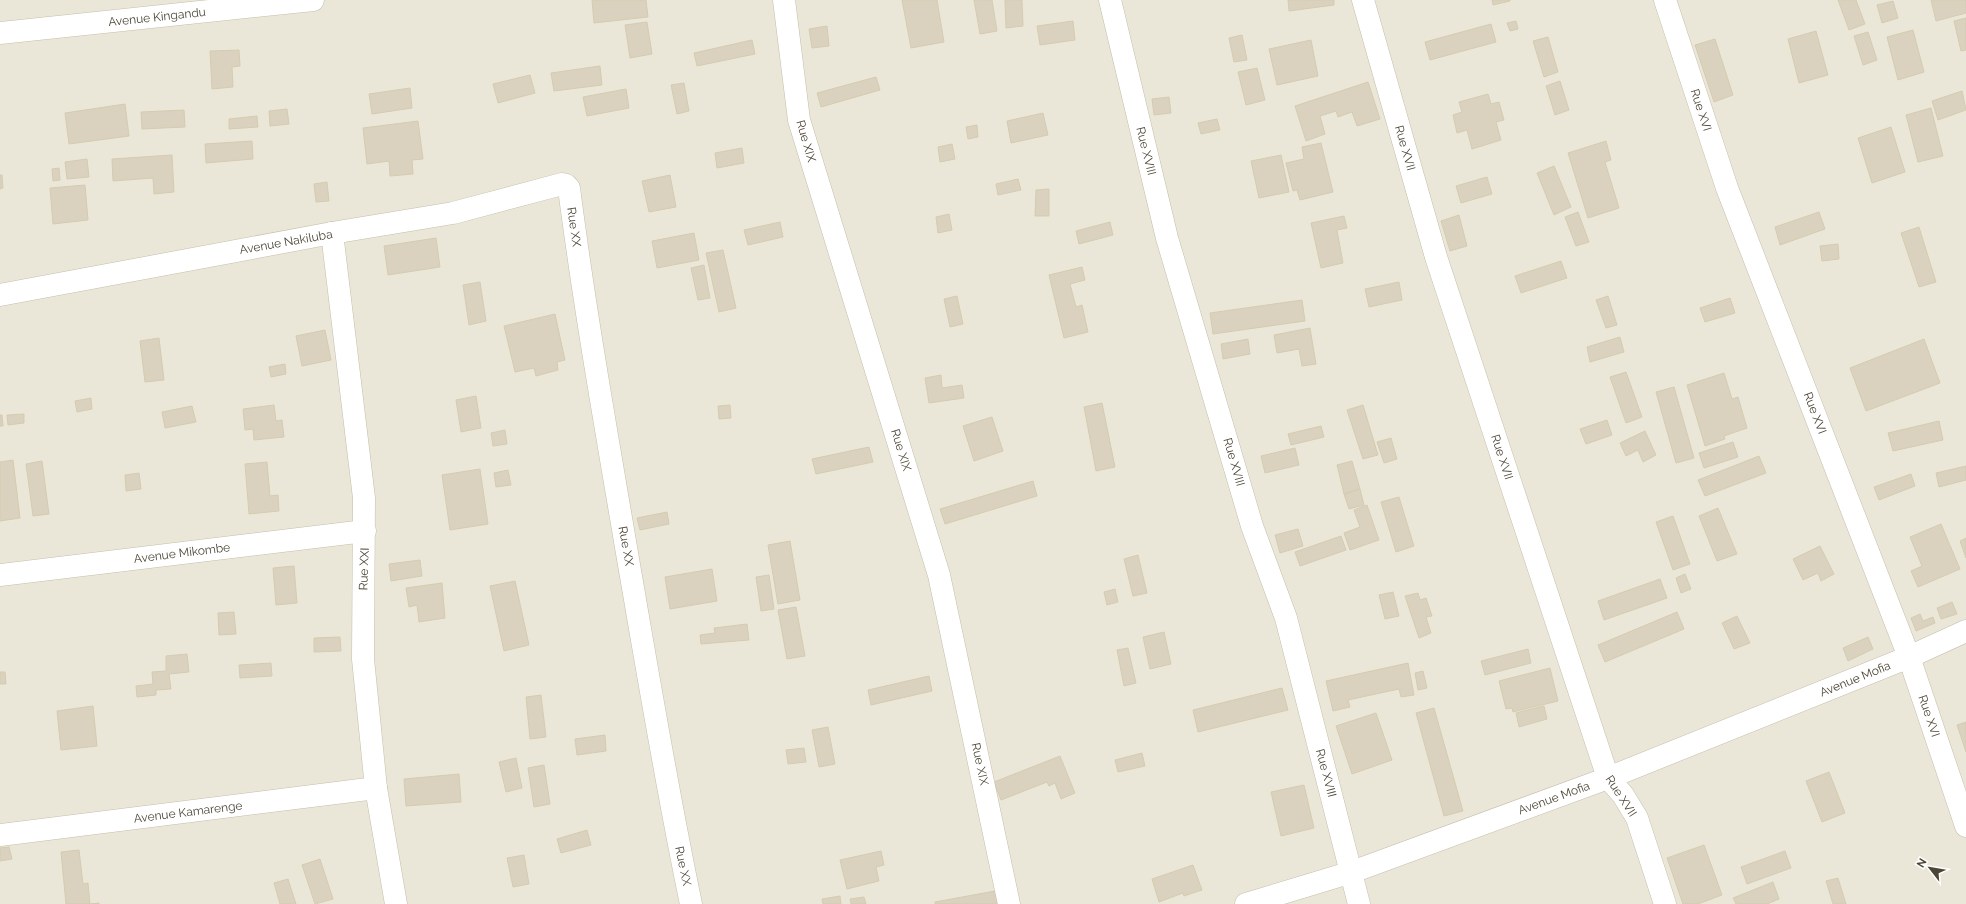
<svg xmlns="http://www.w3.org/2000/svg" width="1966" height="904" font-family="Raleway,sans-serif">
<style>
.residential{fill:#ebe7d8}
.building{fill:#dad2be;stroke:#d5cbb0}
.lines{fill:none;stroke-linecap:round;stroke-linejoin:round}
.street-casing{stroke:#c4beab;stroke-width:23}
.street{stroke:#fff;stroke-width:22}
.labels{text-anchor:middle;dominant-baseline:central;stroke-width:4;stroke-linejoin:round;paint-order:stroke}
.street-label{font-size:12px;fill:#4c4637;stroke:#fff}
</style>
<rect width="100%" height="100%" fill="#f7f4ea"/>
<!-- residential -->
<rect class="residential" x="0" y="0" width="1966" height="904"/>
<!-- building -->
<g class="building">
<path d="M592,0H646L648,17L594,23Z"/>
<path d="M902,0H937L944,42L911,48Z"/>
<path d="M974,0H992L997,31L980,34Z"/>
<path d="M1005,0H1022L1023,26L1006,28Z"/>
<path d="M1288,0H1334V5L1289,11Z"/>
<path d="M1492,0H1510V1L1493,5Z"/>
<path d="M1838,0H1856L1865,24L1849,30Z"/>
<path d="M1931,0H1966V13L1936,21Z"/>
<path d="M1893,1L1898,18L1882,23L1877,5Z"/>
<path d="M1966,18V50L1961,51L1954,21Z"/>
<path d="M1073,21L1075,40L1040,45L1037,26Z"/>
<path d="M1516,21L1518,29L1510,31L1507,23Z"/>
<path d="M647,22L652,54L630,58L625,25Z"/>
<path d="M1491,24L1496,42L1430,60L1425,42Z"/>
<path d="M827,26L829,46L812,48L809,29Z"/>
<path d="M1913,30L1924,72L1898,80L1887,37Z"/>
<path d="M1816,31L1828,75L1799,83L1788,39Z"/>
<path d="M1868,32L1877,60L1863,65L1854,36Z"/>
<path d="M1242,35L1247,60L1234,62L1229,38Z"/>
<path d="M1548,37L1558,72L1544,77L1533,41Z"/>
<path d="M1715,39L1733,95L1714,102L1695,45Z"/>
<path d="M752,40L755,54L697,66L694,53Z"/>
<path d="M1311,40L1318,76L1277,85L1269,49Z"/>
<path d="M239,50L240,66L232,67L233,87L212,89L210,51Z"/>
<path d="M600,66L602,85L554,91L551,73Z"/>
<path d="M1257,68L1265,100L1246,105L1238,72Z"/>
<path d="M530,75L535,93L498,103L493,84Z"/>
<path d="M876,77L880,90L821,107L817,93Z"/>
<path d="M1560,81L1569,110L1555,115L1546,86Z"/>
<path d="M1368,82L1380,119L1357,126L1352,112L1338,117L1336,111L1320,116L1325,134L1306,141L1295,106Z"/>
<path d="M684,83L689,111L677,114L671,85Z"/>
<path d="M410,88L412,108L372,114L369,94Z"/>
<path d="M626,89L629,108L587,116L583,97Z"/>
<path d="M1962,91L1966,110L1938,120L1932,101Z"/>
<path d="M1488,94L1491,104L1499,102L1504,120L1496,122L1501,140L1472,149L1467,130L1457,133L1453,115L1462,112L1459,102Z"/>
<path d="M1169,97L1171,113L1154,115L1152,99Z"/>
<path d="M125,104L129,136L69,144L65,113Z"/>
<path d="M1931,108L1943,156L1918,162L1906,115Z"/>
<path d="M287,109L289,124L270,126L269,111Z"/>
<path d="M184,110L185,127L142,129L141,112Z"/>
<path d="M1043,113L1048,135L1011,143L1007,121Z"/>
<path d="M257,116L258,127L229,129V119Z"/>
<path d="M1217,119L1220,130L1201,134L1198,123Z"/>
<path d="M418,121L423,159L412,160L413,174L390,176L389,161L367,164L363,128Z"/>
<path d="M977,125L978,137L968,139L966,127Z"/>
<path d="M1891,127L1905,172L1872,183L1858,138Z"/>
<path d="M252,141L253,159L206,163L205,144Z"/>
<path d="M1606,141L1611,160L1605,162L1619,208L1588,218L1568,153Z"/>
<path d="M1321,143L1333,192L1300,200L1297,190L1293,191L1286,163L1304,159L1302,147Z"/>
<path d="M952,144L955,159L940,162L938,147Z"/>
<path d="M742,148L744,163L717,168L715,153Z"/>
<path d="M172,155L174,192L154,194L153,178L113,181L112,159Z"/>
<path d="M1281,155L1289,192L1259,198L1251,161Z"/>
<path d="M87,159L89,177L67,179L65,162Z"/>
<path d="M1554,166L1571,207L1554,215L1537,173Z"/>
<path d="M59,168L60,180L53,181L52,169Z"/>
<path d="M0,175H2L3,188L0,189Z"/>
<path d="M670,175L676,207L649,212L642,181Z"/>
<path d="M1487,177L1492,194L1461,203L1456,186Z"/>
<path d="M1018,179L1021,190L998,195L996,184Z"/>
<path d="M327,182L329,201L316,202L314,184Z"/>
<path d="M85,185L88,220L53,224L50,188Z"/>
<path d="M1049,189V216H1035L1036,190Z"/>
<path d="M1578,212L1589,242L1576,246L1565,217Z"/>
<path d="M1819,212L1825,229L1780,245L1775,227Z"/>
<path d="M949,214L952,230L938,233L936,217Z"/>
<path d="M1459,215L1467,246L1450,251L1441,221Z"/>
<path d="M1344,216L1347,228L1337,230L1343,263L1321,268L1311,223Z"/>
<path d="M780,222L783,237L748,245L744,230Z"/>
<path d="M1110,222L1113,235L1079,244L1076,231Z"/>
<path d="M1919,227L1936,282L1919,287L1901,233Z"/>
<path d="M694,233L699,260L657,268L652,241Z"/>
<path d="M436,238L440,267L388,275L384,246Z"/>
<path d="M1838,244L1839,259L1822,261L1820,246Z"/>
<path d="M723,250L736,308L719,312L706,253Z"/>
<path d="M1561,261L1567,278L1521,293L1515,276Z"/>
<path d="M704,265L710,298L698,300L691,268Z"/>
<path d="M1082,267L1085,280L1070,284L1076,307L1082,305L1088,332L1064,338L1049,275Z"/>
<path d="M480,282L486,321L469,325L463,285Z"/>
<path d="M1399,282L1402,300L1369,307L1365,289Z"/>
<path d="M957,296L963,324L950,327L944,299Z"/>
<path d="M1608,296L1617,325L1606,328L1596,300Z"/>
<path d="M1730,298L1735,313L1705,322L1700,308Z"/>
<path d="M1302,300L1305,321L1213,334L1210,313Z"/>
<path d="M555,314L565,360L557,362L558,370L536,376L534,368L515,372L504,326Z"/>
<path d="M1310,328L1316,364L1302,366L1299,349L1277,353L1274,335Z"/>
<path d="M325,330L331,360L302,366L296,336Z"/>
<path d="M1620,337L1624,352L1590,362L1587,347Z"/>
<path d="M159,338L164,380L145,382L140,341Z"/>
<path d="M1248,339L1250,354L1223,359L1221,344Z"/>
<path d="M1924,339L1940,383L1866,411L1850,368Z"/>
<path d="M285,364L286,374L271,377L269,367Z"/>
<path d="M1626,372L1642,417L1626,423L1610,377Z"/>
<path d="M1724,373L1732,399L1738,397L1747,428L1724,436L1725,439L1705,446L1687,385Z"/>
<path d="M941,375L942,388L962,385L964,398L929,403L925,378Z"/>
<path d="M1674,387L1694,458L1676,463L1656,392Z"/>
<path d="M476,396L481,428L461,432L456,400Z"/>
<path d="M91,398L92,409L77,412L75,401Z"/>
<path d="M1102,403L1115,467L1096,471L1084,407Z"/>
<path d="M274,405L276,421L282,420L284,437L254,440L253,429L245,430L243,409Z"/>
<path d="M730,405L731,418L719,419L718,406Z"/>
<path d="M1363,405L1378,455L1363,459L1347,410Z"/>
<path d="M192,406L196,422L165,428L162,412Z"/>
<path d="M24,414V423L8,425L7,415Z"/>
<path d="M0,415H2L3,426H0Z"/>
<path d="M992,417L1003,451L974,461L963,426Z"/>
<path d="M1607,420L1612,435L1586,444L1580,429Z"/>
<path d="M1939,421L1943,440L1893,451L1888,433Z"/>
<path d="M1321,426L1324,437L1291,445L1288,434Z"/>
<path d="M505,430L507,444L493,446L491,433Z"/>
<path d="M1645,431L1656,455L1643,462L1638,450L1626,456L1620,443Z"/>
<path d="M1391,438L1397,459L1384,463L1377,442Z"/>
<path d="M1733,442L1738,457L1704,468L1699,453Z"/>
<path d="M869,447L873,462L816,474L812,459Z"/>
<path d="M1295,448L1299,465L1265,473L1261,456Z"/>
<path d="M1759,456L1766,473L1705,496L1698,480Z"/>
<path d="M13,460L20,518L0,521V462Z"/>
<path d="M42,461L49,514L33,516L26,464Z"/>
<path d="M1352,461L1360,489L1344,494L1337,465Z"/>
<path d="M267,462L270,496L278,495L279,511L249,514L245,464Z"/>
<path d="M1966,466V480L1939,487L1936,473Z"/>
<path d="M480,469L488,524L450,530L442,475Z"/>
<path d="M508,470L511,485L496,487L494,473Z"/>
<path d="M139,473L141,489L126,491L125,475Z"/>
<path d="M1911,474L1915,486L1879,500L1874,487Z"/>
<path d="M1033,481L1037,496L945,524L940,509Z"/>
<path d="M1360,489L1364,505L1349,509L1344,494Z"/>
<path d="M1399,497L1414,546L1396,552L1381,502Z"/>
<path d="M1367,505L1379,540L1350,550L1344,533L1360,527L1354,510Z"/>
<path d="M1718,508L1737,554L1717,561L1699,516Z"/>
<path d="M667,512L669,524L640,530L637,518Z"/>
<path d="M1673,516L1690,564L1673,570L1656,522Z"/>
<path d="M1941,524L1960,569L1918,587L1911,571L1922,566L1910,537Z"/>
<path d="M1298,529L1303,546L1280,553L1275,535Z"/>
<path d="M1341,536L1346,550L1300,566L1295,552Z"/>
<path d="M1966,538V558L1960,541Z"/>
<path d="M790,541L800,600L778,604L768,545Z"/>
<path d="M1820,546L1834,574L1821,581L1818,573L1803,580L1793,559Z"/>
<path d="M1138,555L1147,593L1133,596L1124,559Z"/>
<path d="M420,560L422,576L391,581L389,564Z"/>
<path d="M294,566L297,603L276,605L273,568Z"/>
<path d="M712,569L717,601L670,609L665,577Z"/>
<path d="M1685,574L1691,589L1681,593L1676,578Z"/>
<path d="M769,575L774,609L761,611L756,577Z"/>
<path d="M1660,579L1667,598L1604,620L1598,601Z"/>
<path d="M515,581L529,645L504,651L490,586Z"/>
<path d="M442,583L445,618L419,622L417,605L409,607L406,588Z"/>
<path d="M1115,589L1118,602L1107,605L1104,592Z"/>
<path d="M1393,592L1399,616L1385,619L1379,595Z"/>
<path d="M1418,593L1420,600L1426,598L1432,616L1426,617L1431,633L1419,638L1405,596Z"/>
<path d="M1952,602L1957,614L1941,619L1937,608Z"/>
<path d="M796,607L805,656L787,659L778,610Z"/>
<path d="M234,612L236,634L219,635L218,613Z"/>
<path d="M1677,612L1684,629L1605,662L1598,645Z"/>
<path d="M1920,614L1923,621L1933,617L1935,623L1916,631L1911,618Z"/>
<path d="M1737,616L1750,643L1734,649L1722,623Z"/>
<path d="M747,624L749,640L701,644L700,635L715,633L714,628Z"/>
<path d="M1164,632L1171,664L1150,669L1143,637Z"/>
<path d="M340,637L341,651L314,652V638Z"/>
<path d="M1868,637L1873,649L1848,661L1843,648Z"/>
<path d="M1128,648L1136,683L1124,686L1117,650Z"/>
<path d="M1528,649L1531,663L1485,675L1481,661Z"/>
<path d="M187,654L189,672L169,674L171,689L156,690V695L137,697L136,686L153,684L152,672L166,671V656Z"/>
<path d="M271,663L272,676L240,678L239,665Z"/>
<path d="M1408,663L1414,695L1401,697L1399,689L1348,700L1350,707L1333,711L1326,681Z"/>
<path d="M1550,668L1558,701L1513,712L1512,708L1506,709L1499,681Z"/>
<path d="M1423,671L1427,688L1418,690L1415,673Z"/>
<path d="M0,672H5L6,684H0Z"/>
<path d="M929,676L932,691L871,705L868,690Z"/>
<path d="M1282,688L1288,710L1198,732L1193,710Z"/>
<path d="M541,695L546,737L530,739L526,697Z"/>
<path d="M93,706L97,746L61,750L57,711Z"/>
<path d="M1544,706L1547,719L1519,727L1516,713Z"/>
<path d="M1434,708L1463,811L1444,816L1416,713Z"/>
<path d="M1376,713L1392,760L1352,774L1336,726Z"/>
<path d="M1966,722V752L1957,725Z"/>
<path d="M828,727L835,764L819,767L812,730Z"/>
<path d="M605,735L606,751L577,755L575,739Z"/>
<path d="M804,748L806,762L788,764L786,750Z"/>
<path d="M1142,753L1145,766L1118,772L1115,760Z"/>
<path d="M1060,756L1075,793L1061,799L1055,783L1049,786L1047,782L1001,800L994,782Z"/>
<path d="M516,758L522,788L506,792L499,762Z"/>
<path d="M544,765L550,804L534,807L528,768Z"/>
<path d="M1829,772L1845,813L1822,822L1806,781Z"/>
<path d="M459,774L461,802L406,806L404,779Z"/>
<path d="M1304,785L1314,828L1281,836L1271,792Z"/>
<path d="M587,830L591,845L561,853L557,839Z"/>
<path d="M1704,845L1722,895L1698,904H1683L1667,858Z"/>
<path d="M9,847L12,859L0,861V848Z"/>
<path d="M79,850L83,884L88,883L90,904L99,903V904H66L61,852Z"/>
<path d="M881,851L884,865L876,867L879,881L847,889L840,860Z"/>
<path d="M1785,851L1791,868L1747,884L1741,867Z"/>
<path d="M524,855L529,884L513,887L507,858Z"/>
<path d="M320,859L333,899L315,904L302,865Z"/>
<path d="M1193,865L1202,890L1184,896L1183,893L1159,902L1152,879Z"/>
<path d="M1838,878L1846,904H1833L1826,881Z"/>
<path d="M288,879L296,904H280L274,883Z"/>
<path d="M1773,882L1779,899L1767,904H1736L1733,898Z"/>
<path d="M995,891L998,904H935V902Z"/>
<path d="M840,896L841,904H823L822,899Z"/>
<path d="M864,897L866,904H851L850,899Z"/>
</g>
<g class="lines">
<!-- street casing -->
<g class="street-casing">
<g id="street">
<path d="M784,0L799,120L939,575L1009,904"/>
<path d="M1110,0L1167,238L1252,526L1286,618L1359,904"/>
<path d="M1363,0L1436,257L1608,778L1623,795L1637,818L1665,904"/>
<path d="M1665,0L1727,188L1909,657L1966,826"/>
<path d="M0,33L313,0"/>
<path d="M332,233L364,498L363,659L376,788L396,904"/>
<path d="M0,295L332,233L453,213L562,184L566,185L569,188C585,312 607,435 628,559C648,674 667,790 691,904"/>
<path d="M0,575L365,531"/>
<path d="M0,835L376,788"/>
<path d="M1246,904L1352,872L1608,778L1909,657L1966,631"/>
</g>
</g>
<!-- street -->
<use href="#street" class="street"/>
</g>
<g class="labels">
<!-- street labels -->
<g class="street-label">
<text transform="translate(157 17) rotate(-6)">Avenue Kingandu</text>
<text transform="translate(1701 110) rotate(72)">Rue XVI</text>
<text transform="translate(806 141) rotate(74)">Rue XIX</text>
<text transform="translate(1405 148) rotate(74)">Rue XVII</text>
<text transform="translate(1146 151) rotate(76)">Rue XVIII</text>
<text transform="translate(574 227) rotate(82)">Rue XX</text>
<text transform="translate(286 242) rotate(-10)">Avenue Nakiluba</text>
<text transform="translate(1815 413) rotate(69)">Rue XVI</text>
<text transform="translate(901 450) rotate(73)">Rue XIX</text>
<text transform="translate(1502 457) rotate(72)">Rue XVII</text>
<text transform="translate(1234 462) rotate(74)">Rue XVIII</text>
<text transform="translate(626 546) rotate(80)">Rue XX</text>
<text transform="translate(182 553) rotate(-7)">Avenue Mikombe</text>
<text transform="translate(364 569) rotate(-88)">Rue XXI</text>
<text transform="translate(1855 679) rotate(-22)">Avenue Mofia</text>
<text transform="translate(1929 716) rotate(71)">Rue XVI</text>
<text transform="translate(980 764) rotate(78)">Rue XIX</text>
<text transform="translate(1326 773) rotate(75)">Rue XVIII</text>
<text transform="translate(1621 796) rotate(57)">Rue XVII</text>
<text transform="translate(1554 798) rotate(-20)">Avenue Mofia</text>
<text transform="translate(188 812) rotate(-7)">Avenue Kamarenge</text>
<text transform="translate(683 866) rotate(78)">Rue XX</text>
</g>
</g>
<!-- north arrow -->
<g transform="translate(1930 868) rotate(301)" stroke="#ffffff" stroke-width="3" paint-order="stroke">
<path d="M0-3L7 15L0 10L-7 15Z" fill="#4c4637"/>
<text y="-6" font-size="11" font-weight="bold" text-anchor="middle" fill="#4c4637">N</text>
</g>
</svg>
